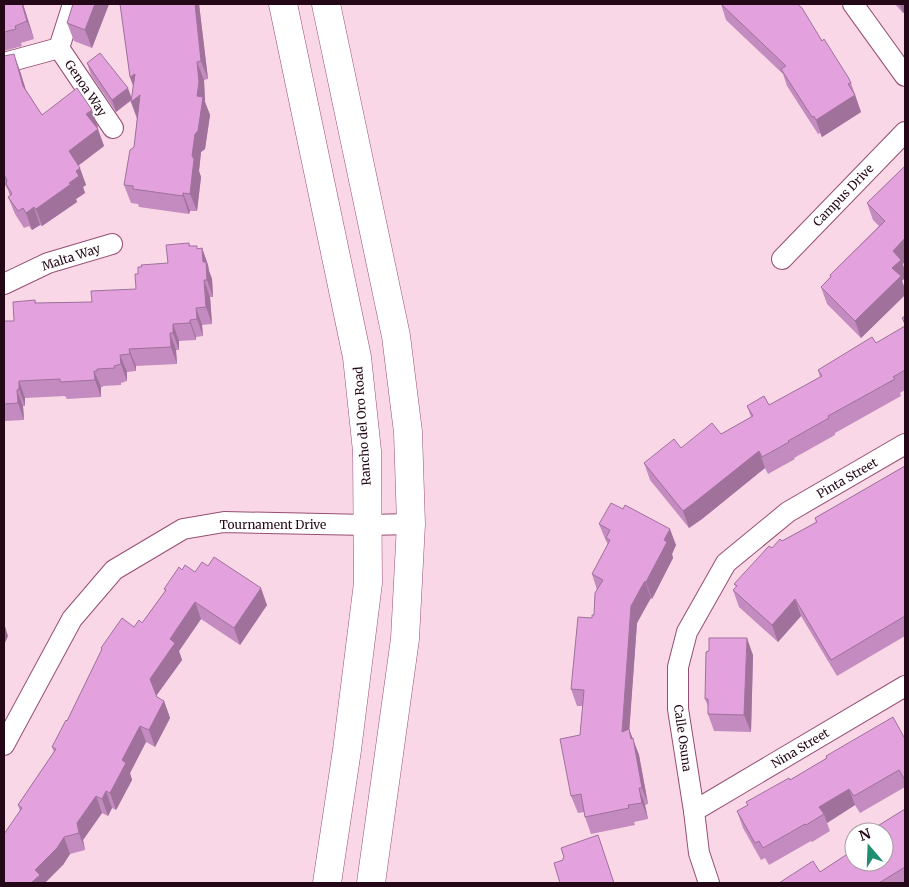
<svg xmlns="http://www.w3.org/2000/svg" width="909" height="887" font-family="Merriweather,serif">
<style>
.lines{fill:none;stroke-linecap:round;stroke-linejoin:round}
.minor-casing{stroke:#974e74;stroke-width:22}
.secondary-casing{stroke:#974e74;stroke-width:29}
.minor{stroke:#fff;stroke-width:20}
.secondary{stroke:#fff;stroke-width:28}
.wall{fill:#c38bbf}
.shaded-wall{fill:#9f719b}
.building{fill:#e3a2de;stroke:#9f719b}
.labels{text-anchor:middle;dominant-baseline:central;stroke-width:4;stroke-linejoin:round;paint-order:stroke}
.street-label{font-size:12px;fill:#250818;stroke:#fff}
</style>
<rect width="100%" height="100%" fill="#fad7e7"/>
<g class="lines">
<!-- minor casing -->
<g class="minor-casing">
<g id="minor">
<path d="M853,4L905,76"/>
<path d="M59,48L113,128"/>
<path d="M4,63L59,48L73,4"/>
<path d="M782,259L905,132"/>
<path d="M4,284L48,263L112,244"/>
<path d="M4,745L72,619L114,570L183,529L224,522L368,525L411,524"/>
<path d="M694,811L905,686"/>
<path d="M709,883L699,853L694,811L678,709V667L687,632L726,563L788,512L905,444"/>
</g>
</g>
<!-- secondary casing -->
<g class="secondary-casing">
<g id="secondary">
<path d="M283,4L357,357L367,451L368,583L347,750L327,883"/>
<path d="M326,4L396,336L408,432L411,524L405,639L371,883"/>
</g>
</g>
<!-- minor -->
<use href="#minor" class="minor"/>
<!-- secondary -->
<use href="#secondary" class="secondary"/>
</g>
<!-- wall -->
<g class="wall">
<path d="M4,4H23L34,39L21,43L22,46L4,51Z"/>
<path d="M73,4H109L92,48L74,41L67,23Z"/>
<path d="M120,4H199L208,79L204,80L205,102L210,115L205,149L201,152L199,171L201,177L197,211H190L189,214L139,207L138,204L131,203L124,185L134,147L137,119L131,102L132,100L116,112L91,75L87,63L132,99L133,86L130,77Z"/>
<path d="M721,4H797L851,83L861,112L822,137L820,133L818,134L787,86L783,74L726,20Z"/>
<path d="M895,4H905V11L903,13Z"/>
<path d="M4,56L20,71L26,90L42,115L98,127L97,128L104,146L78,166L86,185L83,187L85,193L76,199L77,202L42,226L40,225L32,230L29,226L24,228L15,214L8,197L10,196L8,190L4,183Z"/>
<path d="M905,166V261L903,264L902,281L905,289V295L861,338L827,304L821,287L830,277V275L879,226L873,220L867,203Z"/>
<path d="M189,243L190,246L198,249L202,248L208,265L209,271L212,279L213,297H210L212,324L202,325L203,336L196,337V340L179,341V350H176L177,364L136,366V371L127,372V381L121,383V385L103,386V387H101V397L67,399L65,396L25,398V406H23L24,420L4,421V321H14L35,300L36,303L92,302L136,289L138,274L168,263Z"/>
<path d="M905,316V390L900,393L901,396L835,433V435L794,458L795,459L768,474L765,468L702,519L689,528L650,480L644,463L681,448L721,434L751,417L747,406L769,405L820,377L818,370L876,343L905,326L902,318Z"/>
<path d="M905,466V636L837,676L801,616L778,642L739,607L733,590L736,587L734,584L772,548L782,541L816,522L815,518Z"/>
<path d="M599,524L676,545L672,554L673,558L652,599L651,598L648,602L637,623L629,729L639,755L648,804L645,805L648,819L634,822L635,825L591,834L585,817L584,812L578,813L571,796L580,735L583,706H577L571,689L592,618L594,615L597,590L592,574L608,544L606,541Z"/>
<path d="M182,570L195,572L267,605L240,645L201,619L179,651L182,660L156,696L157,698L164,701L170,718L155,747L146,742L130,773L132,780L116,810L112,808L108,816L102,813L83,840L85,850L70,854L63,865L20,811L18,805L54,752L52,747L67,721L102,651L101,648L134,627L142,623L165,591L164,589Z"/>
<path d="M753,655L751,732L714,731L708,714V706L705,699Z"/>
<path d="M905,739V787L860,813L855,805L827,823L830,831L812,842L811,841L769,865L765,858L761,860L743,828L737,811L748,805L746,802L790,780L827,758L826,756Z"/>
<path d="M905,809V883H779L820,872L848,854L845,846Z"/>
</g>
<!-- shaded-wall -->
<g class="shaded-wall">
<path d="M22,4H23L34,39L27,21Z"/>
<path d="M95,4H109L92,48L85,30Z"/>
<path d="M195,4H199L208,79L201,61Z"/>
<path d="M900,4H904L905,11L903,13Z"/>
<path d="M14,54L20,71L30,104L23,86Z"/>
<path d="M197,62L204,80L205,102L210,115L205,149L201,152L199,171L201,177L197,211L190,194L192,156L197,96Z"/>
<path d="M135,74L137,95L130,77Z"/>
<path d="M128,88L132,99L116,112L112,100Z"/>
<path d="M140,95L138,120L131,102Z"/>
<path d="M855,95L861,112L822,137L816,120Z"/>
<path d="M92,110L98,127L93,131L86,114Z"/>
<path d="M98,129L104,146L75,168L69,151Z"/>
<path d="M80,168L86,185L83,187L85,193L76,199L77,202L42,226L36,209L69,183L76,171Z"/>
<path d="M183,193L190,211L189,214L183,196Z"/>
<path d="M34,207L40,225L32,230L26,213Z"/>
<path d="M905,238V261L903,264L905,271V278L902,281L905,289V295L861,338L855,321L893,251Z"/>
<path d="M202,248L208,265L209,271L212,279L213,297L207,280L203,262Z"/>
<path d="M204,280L210,297L212,324L206,307Z"/>
<path d="M196,308L202,325L203,336L197,319Z"/>
<path d="M190,320L196,337V340L190,323Z"/>
<path d="M173,324L179,341V350L173,333Z"/>
<path d="M170,333L176,350L177,364L171,347Z"/>
<path d="M129,349L136,366V371L130,354Z"/>
<path d="M120,355L127,372V381L121,364Z"/>
<path d="M94,371L101,387V397L95,380Z"/>
<path d="M19,381L25,398V406L19,389Z"/>
<path d="M17,390L23,406L24,420L18,403Z"/>
<path d="M759,451L765,468L702,519L689,528L683,511Z"/>
<path d="M670,529L676,545L672,554L673,558L652,599L646,582L664,540Z"/>
<path d="M645,581L651,598L637,623L628,749L622,732L631,606Z"/>
<path d="M261,588L267,605L240,645L234,628Z"/>
<path d="M795,599L801,616L778,642L772,625Z"/>
<path d="M195,602L201,619L179,651L182,660L156,696L161,708L164,701L170,718L155,747L149,730L150,679L170,639Z"/>
<path d="M4,623L8,636L4,645Z"/>
<path d="M747,638L753,655L751,732L744,715Z"/>
<path d="M140,726L146,742L130,773L132,780L116,810L110,793L122,760Z"/>
<path d="M629,729L639,755L648,804L642,788Z"/>
<path d="M639,788L645,805L648,819L642,803Z"/>
<path d="M849,789L855,805L827,823L824,814L819,807Z"/>
<path d="M106,791L112,808L108,816L102,799Z"/>
<path d="M96,796L102,813L83,840L85,850L79,833L77,823Z"/>
<path d="M64,837L70,854L63,865L45,883H31L35,870Z"/>
</g>
<!-- building -->
<g class="building">
<path d="M4,4H22L27,21L15,26L16,29L4,32Z"/>
<path d="M73,4H95L85,30L67,23Z"/>
<path d="M120,4H195L201,61L197,62L199,82L197,96L203,97L198,131L195,134L192,156L194,159L190,194L183,193V196L133,189V186L124,185L130,150L134,147L140,95L131,102L135,74L130,77Z"/>
<path d="M721,4H797L802,8L822,41L824,39L848,77L851,83L848,84L855,95L816,120L814,116L812,117L781,69L786,66Z"/>
<path d="M100,53L128,88L112,100L87,63Z"/>
<path d="M14,54L23,86L42,115L77,88L92,110L86,114L98,129L69,151L80,168L76,171L79,176L69,183L71,184L36,209L34,207L26,213L23,208L18,211L8,197L12,194L6,184L7,180L4,175V56Z"/>
<path d="M905,166V238L893,251L901,260L892,268L901,276L855,321L821,287L831,277L830,275L885,221L867,203Z"/>
<path d="M189,243V246H197V249L202,248L203,262H206L207,280H204L206,307L196,308L197,319L190,320V323L173,324V333H170L171,347L129,349L130,354L120,355L121,364L114,366L115,368L97,369V371H94L95,380L60,382V379L19,381V389L17,390L18,403L4,404V321H14L13,302L35,300V303L92,302L91,291L136,289L135,274H138V267H142L141,265L168,263L166,245Z"/>
<path d="M905,316V323L902,318Z"/>
<path d="M905,326V370L893,377L895,379L828,416L829,418L788,441L789,442L762,457L759,451L695,502L683,511L644,463L674,439L681,448L712,423L721,434L753,416L747,406L764,396L769,405L822,376L818,370L872,337L876,343Z"/>
<path d="M905,466V616L831,660L795,599L772,625L733,590L737,586L734,584L769,546L772,548L780,539L782,541L817,522L815,518Z"/>
<path d="M611,503L623,509L625,505L670,529L664,540L667,542L646,582L645,581L642,586L631,606L622,732L629,729L631,739L633,738L642,788H639L642,803L628,805L629,808L585,817L581,794L571,796L560,739L580,735L584,690L571,689L578,617L592,618V615H594L595,593L603,580L592,574L610,540L606,538L610,530L599,524Z"/>
<path d="M214,557L261,588L234,628L195,602L170,639L175,643L150,679L157,697L164,701L149,730L140,726L122,760L126,763L110,793L106,791L102,799L96,796L77,823L79,833L64,837L57,848L35,870L40,875L31,883H4V834L22,808L18,805L56,749L52,747L66,720L67,721L102,649L101,648L122,618L134,627L139,620L142,623L166,590L164,589L179,567L182,570L185,565L195,572L202,562L208,566Z"/>
<path d="M709,638H747L744,715L708,714V699H705L706,652L709,651Z"/>
<path d="M893,717L905,739V780L899,770L854,796L849,789L819,807L824,814L806,825L805,824L763,848L759,841L755,843L737,811L748,805L746,802L789,778L790,780L827,758L826,756Z"/>
<path d="M905,809V867L879,883H779L813,861L820,872L849,853L845,846L854,841V862H884V832H868Z"/>
<path d="M598,835L614,883H560L554,863L563,860V858L564,857L561,848Z"/>
</g>
<g class="labels">
<!-- street labels -->
<g class="street-label">
<text transform="translate(86 88) rotate(56)">Genoa Way</text>
<text transform="translate(843 195) rotate(-46)">Campus Drive</text>
<text transform="translate(71 257) rotate(-18)">Malta Way</text>
<text transform="translate(362 426) rotate(-94)">Rancho del Oro Road</text>
<text transform="translate(847 478) rotate(-30)">Pinta Street</text>
<text x="273" y="524">Tournament Drive</text>
<text transform="translate(683 738) rotate(82)">Calle Osuna</text>
<text transform="translate(800 748) rotate(-31)">Nina Street</text>
</g>
</g>
<!-- border -->
<rect width="909" height="887" fill="none" stroke="#250818" stroke-width="10"/>
<!-- north arrow -->
<g transform="translate(869 847) rotate(341)"><circle r="24" fill="#ffffff" stroke="#a89ca3"/>
<path d="M0-4L9 19L0 12L-9 19Z" fill="#1d8e6f"/>
<text y="-8" font-size="14" font-weight="bold" text-anchor="middle" fill="#250818">N</text>
</g>
</svg>
